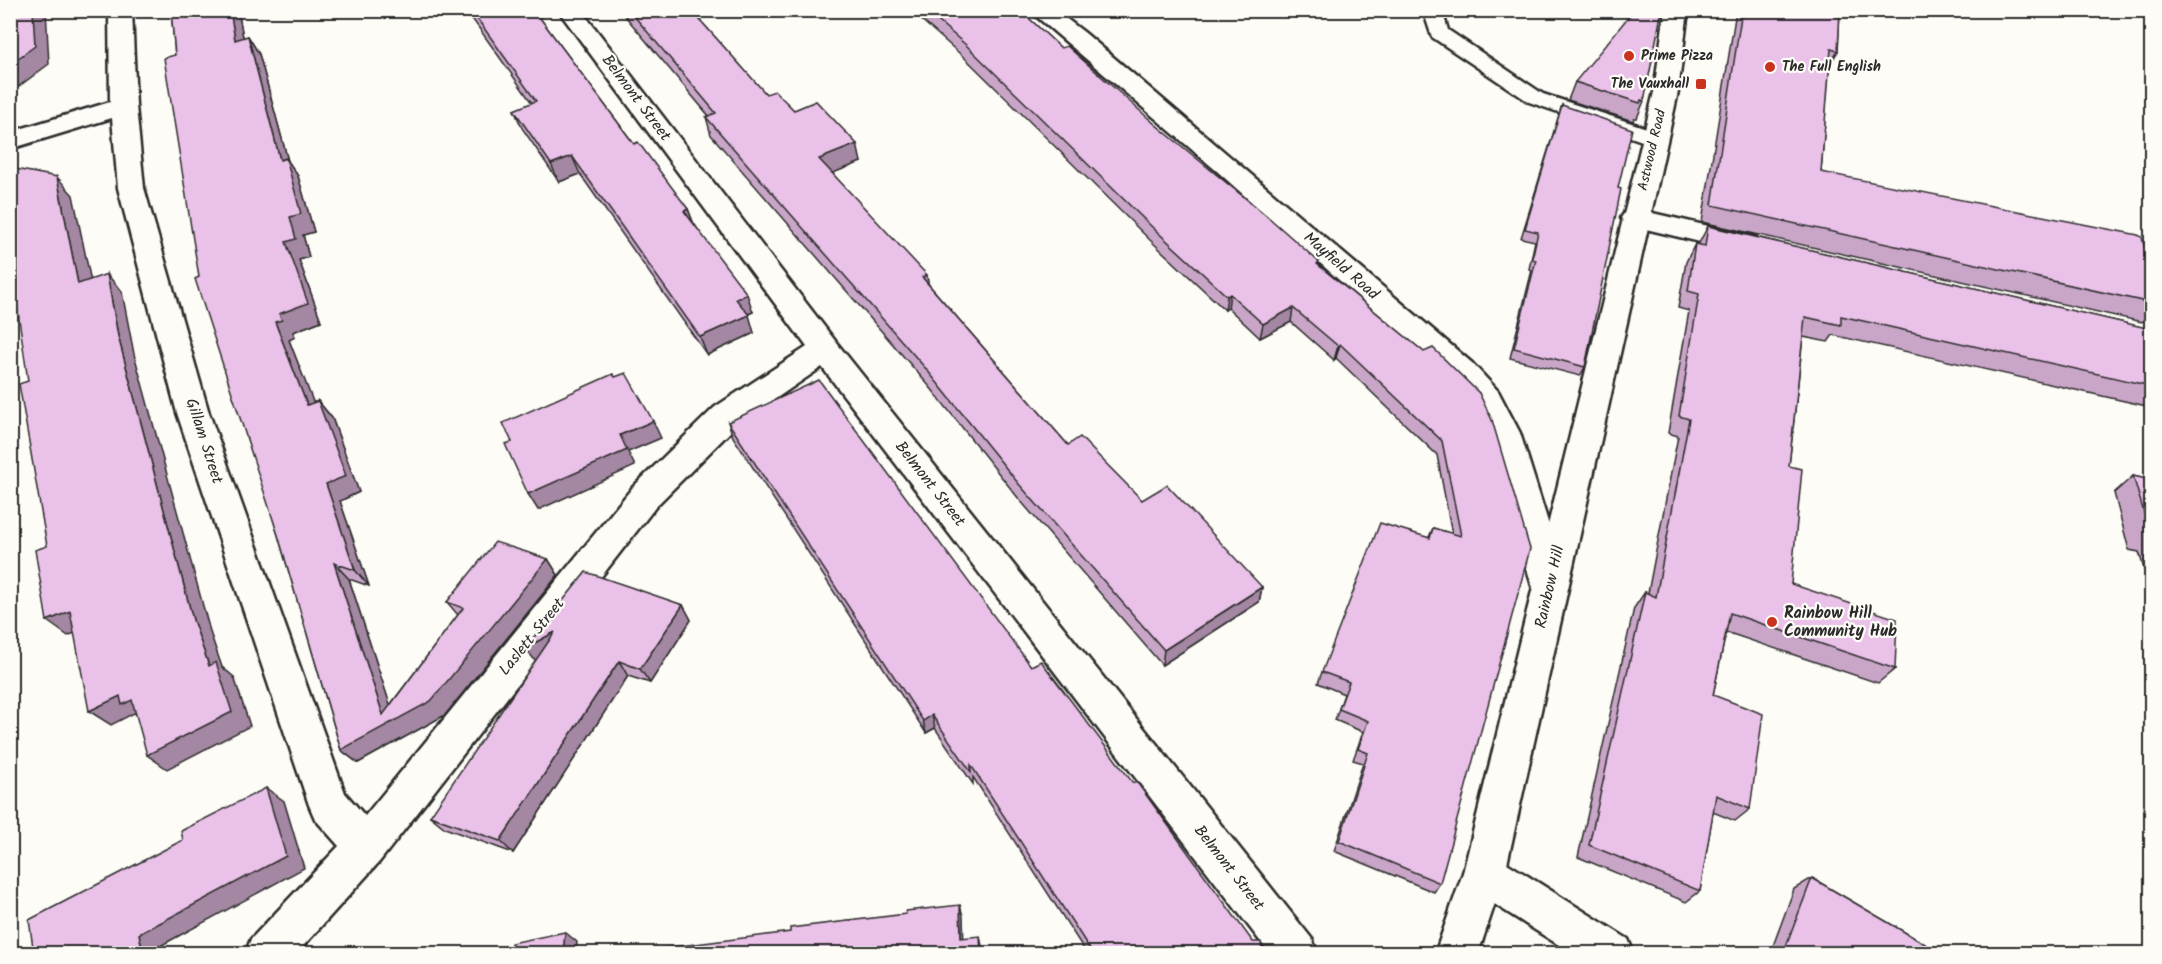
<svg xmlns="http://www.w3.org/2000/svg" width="2162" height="964" font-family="Kalam,sans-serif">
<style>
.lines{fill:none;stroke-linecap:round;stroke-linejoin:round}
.lane-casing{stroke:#2b2b2b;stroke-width:5}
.street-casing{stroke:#2b2b2b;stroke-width:5}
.secondary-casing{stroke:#2b2b2b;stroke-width:5}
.lane{fill:#fdfcf7;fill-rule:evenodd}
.street{fill:#fdfcf7;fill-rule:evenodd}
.secondary{fill:#fdfcf7;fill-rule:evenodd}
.wall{fill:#c9a6c8;stroke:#2b2b2b;stroke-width:1.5}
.shaded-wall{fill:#a487a2;stroke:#2b2b2b;stroke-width:1.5}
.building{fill:#eac1e8;stroke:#2b2b2b;stroke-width:1.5}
.poi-dot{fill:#c8321e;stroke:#fdfcf7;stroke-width:2}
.labels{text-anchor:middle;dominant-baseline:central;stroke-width:4.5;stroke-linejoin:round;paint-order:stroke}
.far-poi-label{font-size:14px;font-weight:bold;fill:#2b2b2b;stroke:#fdfcf7;text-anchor:start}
.far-street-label{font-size:14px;fill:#2b2b2b;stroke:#fdfcf7}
.street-label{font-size:16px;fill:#2b2b2b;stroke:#fdfcf7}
.poi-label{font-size:16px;font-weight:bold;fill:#2b2b2b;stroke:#fdfcf7;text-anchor:start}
</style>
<rect width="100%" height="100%" fill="#fdfcf7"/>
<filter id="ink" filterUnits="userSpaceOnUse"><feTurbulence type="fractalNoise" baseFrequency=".0167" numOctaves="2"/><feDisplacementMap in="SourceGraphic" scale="12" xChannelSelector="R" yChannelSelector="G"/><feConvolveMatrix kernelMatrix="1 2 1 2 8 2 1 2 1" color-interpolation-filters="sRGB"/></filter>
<g filter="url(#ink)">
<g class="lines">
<!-- lane casing -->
<g class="lane-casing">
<path id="lane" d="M1423,10H1442L1448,30L1543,94L1662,133L1666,138L1662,143H1648L1529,102L1432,37Z"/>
</g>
<!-- street casing -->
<g class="street-casing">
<g id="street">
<path d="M109,10H132L136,106L144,188L209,413L345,793L365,816L633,487L715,407L807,347L558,10H581L836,342L1312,939L1318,954H1270L822,367L737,425L657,505L380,861L296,954H245L251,939L339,846L315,819L309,805L177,413L118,188L112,118L10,149V132L110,102Z"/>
<path d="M1029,10H1055L1085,33L1472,363L1498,391L1520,433L1568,586L1562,597L1550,601L1538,597L1532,586L1488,433L1475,406L1450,379L1218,172Z"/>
<path d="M1635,209L1756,237L1760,244L1756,251L1746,253L1625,224L1621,218L1625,212Z"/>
<path d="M1484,852L1499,858L1628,939L1634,954H1573L1469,888L1463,873L1469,858Z"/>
</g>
</g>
<!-- secondary casing -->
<g class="secondary-casing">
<path id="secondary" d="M1665,10H1688L1678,92L1505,873L1478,954H1435L1463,873L1654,92Z"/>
</g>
<!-- lane -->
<use href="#lane" class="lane"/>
<!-- street -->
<use href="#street" class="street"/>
<!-- secondary -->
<use href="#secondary" class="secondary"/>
</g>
<!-- wall -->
<g class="wall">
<path d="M171,10H238L243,38L248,36L259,54L288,161L298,176L314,232L303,235L309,257L299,260L321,321L293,332L295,337L289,340L313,403L318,401L332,418L359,492L340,501L369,586L349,579L390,705L458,615L447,602L548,559L558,575L445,715L358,763L341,750L278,535L199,277L175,55Z"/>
<path d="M466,10H534L634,144L688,209L693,222L753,312L748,314L754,333L707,355L580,174L559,182L522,128L514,110L532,103Z"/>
<path d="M620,10H691L766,94L794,110L861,162L832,173L1068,445L1142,500L1262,587L1259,602L1162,665L1019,499L930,387L711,135L706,117L709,116Z"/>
<path d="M910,10H1020L1061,48L1156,125L1319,265L1424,352L1479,393L1440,883L1434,892L1334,851L1363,763L1353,760L1363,732L1335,720L1344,694L1318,683L1322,672L1429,537L1433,528L1452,534L1437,455L1336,358L1334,360L1291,322L1260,338L1228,308L1225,310L1151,241L967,60Z"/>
<path d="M1840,10L1838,51L1829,66L1821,172L2151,274V314L2142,322L1702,222L1736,11Z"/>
<path d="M1575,82L1644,101L1637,118H1634L1633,121L1568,100Z"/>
<path d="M1562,105L1618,188L1585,367L1580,376L1510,358L1532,270L1529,269L1535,241L1521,238Z"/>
<path d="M1708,226L2151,329V407L1833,335L1828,342L1803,337L1789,466L1791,584L1895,669L1878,683L1726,632L1713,695L1750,809L1735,821L1713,812L1700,891L1686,902L1578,857L1634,608L1645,592L1648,593L1678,436L1668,433L1689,311L1678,308L1686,262L1695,244L1698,245Z"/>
<path d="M728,422L1031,666L1262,954H1087L973,777V784L935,728L926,733L733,437Z"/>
<path d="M2133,476L2151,480V593L2139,552L2129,550L2114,493Z"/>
<path d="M683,605L691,620L650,683L628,676L513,853L445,828L430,816Z"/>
<path d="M1812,878L1942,954H1770L1794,889Z"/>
</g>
<!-- shaded-wall -->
<g class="shaded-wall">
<path d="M33,10H46L49,64L10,93V64Z"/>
<path d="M230,10H238L247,58L235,40Z"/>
<path d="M248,36L259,54L288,161L298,176L314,232L303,235L309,257L299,260L321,321L293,332L295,337L289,340L321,422L307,405L275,322L279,314L286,242L290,217L280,160Z"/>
<path d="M857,144L861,162L823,177L819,159Z"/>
<path d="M572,156L580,174L559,182L551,164Z"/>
<path d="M57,177L73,195L95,301L78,284Z"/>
<path d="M688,209L695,227L684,211Z"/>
<path d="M107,274L122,292L134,354L211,635L222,667L234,677L250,726L167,769L147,755L209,666L193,620L118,336Z"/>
<path d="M927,275L930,293L922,277Z"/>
<path d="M13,278L18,300L10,293V279Z"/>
<path d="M747,294L753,312L742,316L736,299Z"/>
<path d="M1230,294L1228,308L1225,310L1227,296Z"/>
<path d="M1293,308L1291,322L1260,338L1263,324Z"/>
<path d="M749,315L754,333L707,355L700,337Z"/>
<path d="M1340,344L1336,358L1334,360L1338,346Z"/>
<path d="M318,401L332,418L359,492L340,501L369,586L355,570L326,484Z"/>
<path d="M653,421L661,438L628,452L635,466L538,510L528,494L620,435Z"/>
<path d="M548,559L558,575L445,715L358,763L341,750L383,715L334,563L349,579L395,720Z"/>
<path d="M1262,587L1259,602L1162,665L1164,650Z"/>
<path d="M683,605L691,620L650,683L640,669Z"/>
<path d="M70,611L90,626L68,636L47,621Z"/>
<path d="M555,632L537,663L525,648Z"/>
<path d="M619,661L628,676L513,853L500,841Z"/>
<path d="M120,696L132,700L143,719L134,713L111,725L89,711Z"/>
<path d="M932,715L935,728L926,733L923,721Z"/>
<path d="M266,788L284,801L304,868L162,945L164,954H143L139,934Z"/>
<path d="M960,905L963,916L964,948L961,938Z"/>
<path d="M565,932L577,942L576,954H563Z"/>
<path d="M980,936L982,946L983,954H981Z"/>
</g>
<!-- building -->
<g class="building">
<path d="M10,10H33L35,46L10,64Z"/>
<path d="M171,10H230L235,40L248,36L280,160L286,158L301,214L290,217L296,239L286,242L308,303L279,314L282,320L275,322L307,405L318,401L346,476L326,484L355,570L334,563L383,715L463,608L447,602L495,542L548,559L431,701L341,750L278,535L195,279L199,277L164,58L175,55Z"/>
<path d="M471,10H534L634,144L638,142L688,209L684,211L747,294L736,299L749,315L700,337L572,156L551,164L514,110L536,101Z"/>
<path d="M629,10H691L766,94L775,91L794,110L816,101L857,144L819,159L927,275L922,277L1068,445L1080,437L1142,500L1167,485L1262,587L1164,650L1018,483L927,370L706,117L716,113Z"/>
<path d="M925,10H1020L1061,48L1067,46L1156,125L1267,216L1319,262L1317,264L1424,352L1433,348L1479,393L1492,420L1530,549L1440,883L1339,841L1368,753L1358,749L1368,721L1339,709L1349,682L1322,672L1380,523L1430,538L1433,528L1461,536L1442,441L1340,344L1338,346L1293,308L1263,324L1230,294L1227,296L1152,227L966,45Z"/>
<path d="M1634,10H1662L1644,101L1641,100L1640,103L1575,82Z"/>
<path d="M1742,10H1840L1838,51L1831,49L1821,172L2138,235L2142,237L2151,274V303L1712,205Z"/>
<path d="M1562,105L1632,129L1618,188L1621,189L1585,367L1514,348L1536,260L1532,259L1538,232L1525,229Z"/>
<path d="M10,168L57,177L78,284L107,274L118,336L193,620L209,666L216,662L232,712L147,755L132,700L122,705L120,696L89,711L70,611L47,621L35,550L47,546L19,384L28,381L13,278L10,279Z"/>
<path d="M1708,226L2151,329V386L1841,316V325L1805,317L1789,466L1802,469L1791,584L1897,619L1895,669L1730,613L1713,695L1763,714L1750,809L1716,795L1700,891L1589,845L1645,592L1656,597L1689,419L1679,416L1699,294L1688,291L1695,244L1705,246Z"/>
<path d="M626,373L653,421L620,435L627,450L528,494L505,444L512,442L503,423L613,374L615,377Z"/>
<path d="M819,380L1031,666L1041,661L1133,783L1136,781L1253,942H1261L1262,954H1093L971,765V772L932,715L923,721L728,422Z"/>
<path d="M2133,476L2151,480V534L2150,533Z"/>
<path d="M586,572L683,605L640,669L619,661L500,841L430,816L555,632L525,648Z"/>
<path d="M266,788L286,856L139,934L143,954H34L29,920L183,840L181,831Z"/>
<path d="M1812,878L1942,954H1783Z"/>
<path d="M960,905L961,938L980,936L981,954H664V948L790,932V928L906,914V911Z"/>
<path d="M565,932L563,954H510L511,943Z"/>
</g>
</g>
<!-- markers -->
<g class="poi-dot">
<circle cx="1629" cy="56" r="6"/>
<circle cx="1770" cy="67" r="6"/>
<rect x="1695" y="78" width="12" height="12" rx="3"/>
<circle cx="1772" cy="622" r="6"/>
</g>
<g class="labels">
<!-- far-poi labels -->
<g class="far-poi-label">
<text x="1641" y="56">Prime Pizza</text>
<text x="1782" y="67">The Full English</text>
<text x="1689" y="84" text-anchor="end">The Vauxhall</text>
</g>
<!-- far-street labels -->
<g class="far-street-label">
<text transform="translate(1652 150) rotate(-77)">Astwood Road</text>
</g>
<!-- street labels -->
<g class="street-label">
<text transform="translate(636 98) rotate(53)">Belmont Street</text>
<text transform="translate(1341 266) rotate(41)">Mayfield Road</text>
<text transform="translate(204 441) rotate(72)">Gillam Street</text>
<text transform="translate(930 484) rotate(52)">Belmont Street</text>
<text transform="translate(1550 587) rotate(-77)">Rainbow Hill</text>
<text transform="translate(532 637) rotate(-51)">Laslett Street</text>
<text transform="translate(1229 868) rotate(52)">Belmont Street</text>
</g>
<!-- poi labels -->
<g class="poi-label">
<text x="1784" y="613">Rainbow Hill<tspan x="1784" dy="18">Community Hub</tspan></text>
</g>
</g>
<!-- margin -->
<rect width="2162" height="964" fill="none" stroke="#fdfcf7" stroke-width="36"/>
<rect x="18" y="18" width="2126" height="928" fill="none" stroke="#2b2b2b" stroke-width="2" filter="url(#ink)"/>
</svg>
